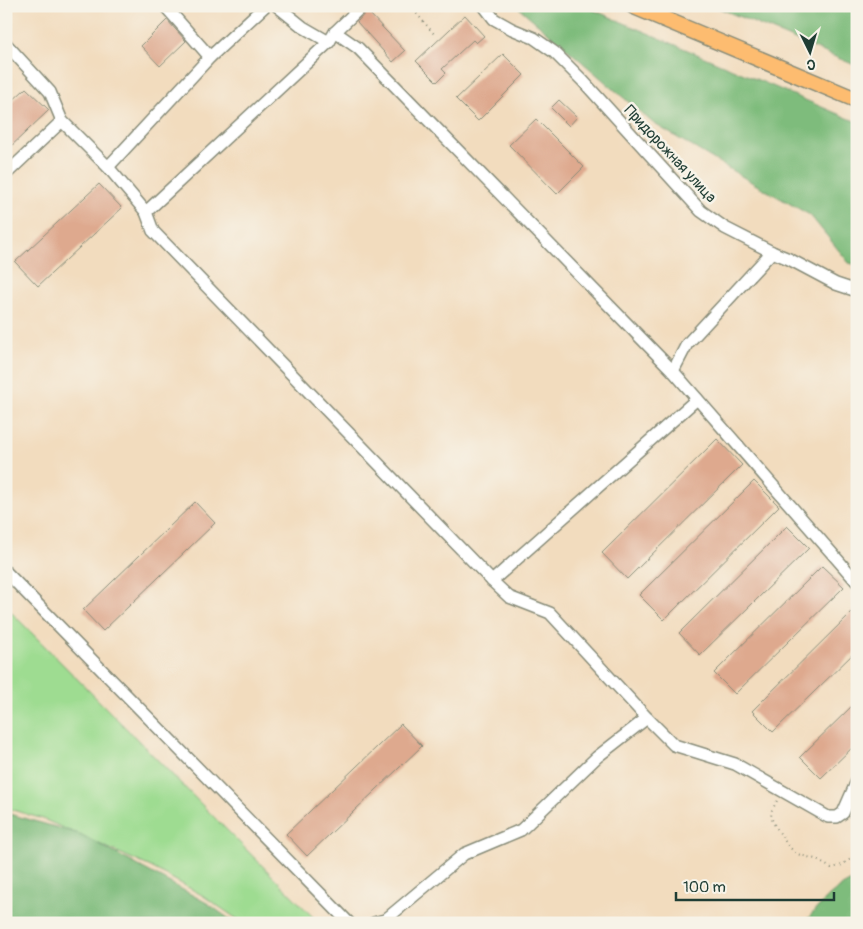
<svg xmlns="http://www.w3.org/2000/svg" width="863" height="929" font-family="Pangolin,sans-serif">
<style>
.green{fill:#9edc91;stroke:#5e8c62}
.forest{fill:#7ebc7b;stroke:#4e7c58}
.building{fill:#dea98e}
.lines{fill:none;stroke-linecap:round;stroke-linejoin:round}
.minor-casing{stroke:#888c79;stroke-width:14}
.major-casing{stroke:#888c79;stroke-width:18}
.path{stroke:#888c79;stroke-width:2;stroke-dasharray:1 4;stroke-linecap:butt}
.minor{stroke:#fff;stroke-width:11}
.major{stroke:#fdbc6f;stroke-width:15}
.labels{text-anchor:middle;dominant-baseline:central;stroke-width:5;stroke-linejoin:round;paint-order:stroke}
.street-label{font-size:15px;fill:#1f3d34;stroke:#f7f3e8}
</style>
<rect width="100%" height="100%" fill="#f7f3e8"/>
<filter id="ink" filterUnits="userSpaceOnUse"><feTurbulence type="fractalNoise" baseFrequency=".02" numOctaves="2"/><feDisplacementMap in="SourceGraphic" scale="10" xChannelSelector="R" yChannelSelector="G"/><feConvolveMatrix kernelMatrix="1 2 1 2 8 2 1 2 1" color-interpolation-filters="sRGB"/></filter>
<filter id="wash" filterUnits="userSpaceOnUse"><feTurbulence type="fractalNoise" baseFrequency=".0096" numOctaves="4" result="noise"/><feDisplacementMap in="SourceGraphic" scale="20" xChannelSelector="R" yChannelSelector="G"/><feGaussianBlur stdDeviation="1.12" result="paint"/><feColorMatrix in="noise" values="0 0 0 0 0 0 0 0 0 0 0 0 0 0 0 0 0 1.4 0 .05"/><feComposite in="paint" operator="in"/></filter>
<g filter="url(#wash)">
<rect width="100%" height="100%" fill="#f2dcbe"/>
<!-- green -->
<path class="green" d="M6,607L319,923H243L202,895L151,867L43,819L6,808Z"/>
<!-- forest -->
<g class="forest">
<path d="M517,6H584L857,122V265L849,263L810,215L753,183L653,123Z"/>
<path d="M714,6H857V66Z"/>
<path d="M6,813L80,834L207,903L235,923H6Z"/>
<path d="M857,879V923H804C819,906 835,886 857,879Z"/>
</g>
<g id="blocks">
<!-- building -->
<g class="building">
<path d="M367,11L405,51L393,62L357,22Z"/>
<path d="M465,15L484,36L476,43L473,40L442,69L446,73L437,82L416,61Z"/>
<path d="M167,20L186,41L160,66L141,46Z"/>
<path d="M503,54L524,75L478,121L456,99Z"/>
<path d="M26,88L49,110L6,151V107Z"/>
<path d="M559,100L577,117L569,126L551,108Z"/>
<path d="M536,119L584,167L557,194L509,145Z"/>
<path d="M99,184L122,208L38,286L15,262Z"/>
<path d="M717,439L742,465L627,579L602,553Z"/>
<path d="M754,481L779,506L664,620L639,595Z"/>
<path d="M195,502L215,523L103,631L83,610Z"/>
<path d="M787,526L809,548L700,655L679,633Z"/>
<path d="M822,566L844,587L735,694L714,673Z"/>
<path d="M857,607V650L773,732L752,711Z"/>
<path d="M857,701V743L821,778L800,757Z"/>
<path d="M401,724L422,746L307,856L286,834Z"/>
</g>
</g>
</g>
<g filter="url(#ink)">
<use href="#blocks" fill-opacity="0" stroke="#888c79" stroke-width="1"/>
<g class="lines">
<!-- minor casing -->
<g class="minor-casing">
<g id="minor">
<path d="M165,6L210,57"/>
<path d="M277,6L303,27L329,42"/>
<path d="M484,6L494,19L512,29L534,38L554,52L583,81L701,211L725,228L772,252L789,259L836,284L857,291"/>
<path d="M335,32L358,48L673,371L857,582"/>
<path d="M6,44L50,92L62,121L108,167L146,212L153,231L492,581L509,597L550,613L647,718L674,745L735,764L828,817H837L843,813L857,781"/>
<path d="M108,167L210,57L265,6"/>
<path d="M6,174L62,121"/>
<path d="M146,212L329,42L335,32L362,6"/>
<path d="M673,371L687,344L772,252"/>
<path d="M6,572L349,923"/>
<path d="M492,581L697,399"/>
<path d="M374,923L385,920L464,854L521,830L597,757L647,718"/>
</g>
</g>
<!-- major casing -->
<g class="major-casing">
<path id="major" d="M633,6L857,100"/>
</g>
<!-- path -->
<g class="path">
<path d="M410,6L435,35"/>
<path d="M777,801L772,810L771,817L774,824L788,846L797,854L815,859L831,868L840,866L857,855"/>
</g>
<!-- minor -->
<use href="#minor" class="minor"/>
<!-- major -->
<use href="#major" class="major"/>
</g>
</g>
<g class="labels">
<!-- street labels -->
<g class="street-label">
<text transform="translate(670 154) rotate(47)">Придорожная улица</text>
</g>
</g>
<!-- margin -->
<rect width="863" height="929" fill="none" stroke="#f7f3e8" stroke-width="25"/>
<!-- north arrow -->
<g transform="translate(810 52) rotate(175)" stroke="#f7f3e8" stroke-width="4" paint-order="stroke">
<path d="M0-4L9 19L0 12L-9 19Z" fill="#1f3d34"/>
<text y="-8" font-size="14" font-weight="bold" text-anchor="middle" fill="#1f3d34">С</text>
</g>
<!-- scale -->
<path d="M676 892v8h158v-8" fill="none" stroke="#1f3d34" stroke-width="2.5"/>
<text x="683" y="892" font-size="15" fill="#1f3d34" stroke="#f7f3e8" stroke-width="4" paint-order="stroke">100 m</text>
</svg>
